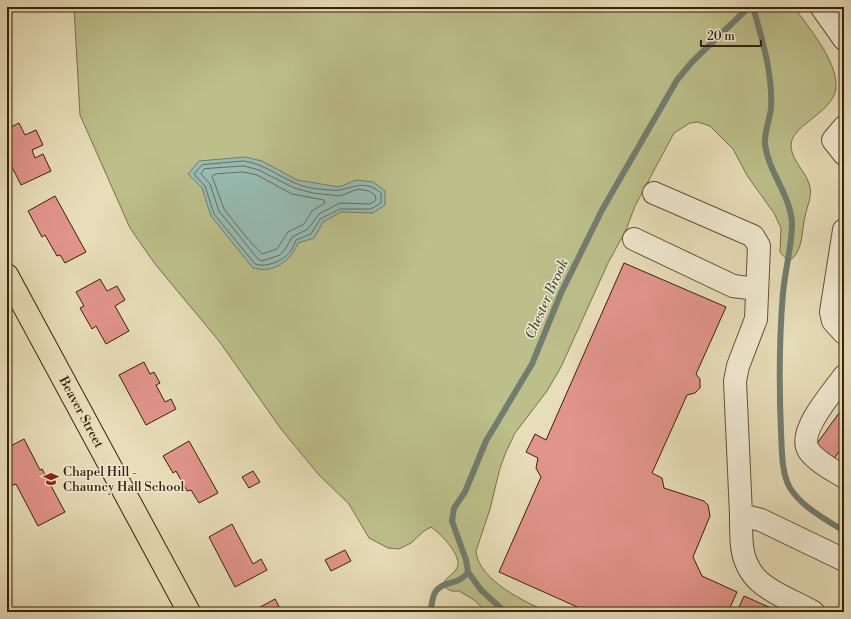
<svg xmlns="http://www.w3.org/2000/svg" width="851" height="619" font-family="'Libre Bodoni',serif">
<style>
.green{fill:#bcbf8a;stroke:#7a704a}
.water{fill:#97bbb3;stroke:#717d6f}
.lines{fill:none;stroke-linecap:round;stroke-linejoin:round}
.shore{stroke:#686e5e;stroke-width:1}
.stream{stroke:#717d6f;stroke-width:6}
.building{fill:#e1948b;stroke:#38210a}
.minor-casing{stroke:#645036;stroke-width:24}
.major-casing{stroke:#38210a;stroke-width:24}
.minor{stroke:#efe9d1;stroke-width:22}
.major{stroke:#e7ddb8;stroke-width:22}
.labels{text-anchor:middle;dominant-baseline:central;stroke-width:3;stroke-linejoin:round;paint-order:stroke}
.street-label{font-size:13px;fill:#38210a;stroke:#efe9d1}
.poi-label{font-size:13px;fill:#38210a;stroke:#efe9d1;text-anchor:start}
.water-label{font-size:14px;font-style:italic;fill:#544f3d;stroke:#efe9d1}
</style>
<rect width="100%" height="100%" fill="#e7ddb8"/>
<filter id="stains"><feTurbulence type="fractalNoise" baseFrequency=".005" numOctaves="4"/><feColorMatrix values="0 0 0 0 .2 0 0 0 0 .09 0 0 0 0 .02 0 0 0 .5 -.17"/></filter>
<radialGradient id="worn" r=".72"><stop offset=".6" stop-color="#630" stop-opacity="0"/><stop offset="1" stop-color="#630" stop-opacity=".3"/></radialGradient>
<!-- green -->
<path class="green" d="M74,7H794C809,28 835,58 836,84C838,112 790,124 791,146C792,162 807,172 810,187C812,198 807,206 805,217C801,232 804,247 792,259L787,260L780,252L781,228L774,213L748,177L733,149L710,126L698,122L690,123L674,133L635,206L626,230L608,263L561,367L547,391L515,433L506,452L500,468L490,509L476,551C478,580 526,603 549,612H487L474,600L459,591H451L446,588L444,582C447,577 454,574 457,568C463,556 440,533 431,527L424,531L411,543L399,549L388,548L369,538L349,504L319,475L281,429L219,341L155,264L130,228L80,115Z"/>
<!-- water -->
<path class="water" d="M245,157L262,161L297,180L339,187L356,180L373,182L385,191V205L373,213L341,212L323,222L314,238L298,243C291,261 273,274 253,268L211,216L202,188L188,174L199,161Z"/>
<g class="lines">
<!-- shore -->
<g class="shore">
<path d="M244,161C266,165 276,175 295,183C305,188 318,189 329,190C350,193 361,176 381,193V203L371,209H340L320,219L311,234L296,240C294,244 293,248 290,252C283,261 266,268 255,264L214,214L205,186L194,174L202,165Z"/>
<path d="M244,166L259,170L294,188L313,193L340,196L358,189L369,191L375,195L376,200L370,204L340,203L319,214L308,229L292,237L286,248L280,255L262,261L258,259L219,211L210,184L201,174L204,169Z"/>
<path d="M243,172L257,175L292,194L324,200L325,203L312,211L304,224L288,232L277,249L262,254L246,237L224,209L212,176L216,174Z"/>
</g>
<!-- stream -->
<g class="stream">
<path d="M753,7C762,39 773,74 771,108C770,119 764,132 765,144C768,172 791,195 792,224C792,246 785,270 783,293C779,339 779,385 781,432C782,449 781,472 790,488C802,507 825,519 844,531"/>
<path d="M468,572L481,590L505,612"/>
<path d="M430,612C432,606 432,596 436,591C444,580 459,586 468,572L466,560L452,521L454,508L465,492L486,441L532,364L561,293L602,210L677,80L692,62L749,7"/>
</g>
</g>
<!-- building -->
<g class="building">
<path d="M19,123L25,135L36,130L43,145L32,150L35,158L43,154L51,171L21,185L12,167L7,169V129Z"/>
<path d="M55,196L86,252L65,263L60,255L57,256L45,235L42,237L28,211Z"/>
<path d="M624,263L726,307L696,374L700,379V388L695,393L687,395L652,473L662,478L664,488L704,501L708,505L710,516L693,557L702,576L737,592L728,612H584V610L499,572L541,477L536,468L538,458L526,452L535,434L546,440Z"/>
<path d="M100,279L107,291L117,286L125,300L115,306L129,331L106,344L96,326L92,329L80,308L84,306L76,292Z"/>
<path d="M144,362L150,374L154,372L160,383L156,385L165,402L171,399L176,409L146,425L119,375Z"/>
<path d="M844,406V450L841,448L834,459L816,445Z"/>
<path d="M24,439L40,470L42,469L65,512L38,526L16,484L7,487V472L9,471L7,468V448Z"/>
<path d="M189,441L218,493L199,503L191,490L187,491L176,471L173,473L163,456Z"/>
<path d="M253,471L260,482L249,488L242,477Z"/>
<path d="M232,524L253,564L261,559L267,570L235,587L209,537Z"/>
<path d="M345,550L351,561L331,571L325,560Z"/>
<path d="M744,596L780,612H737Z"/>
<path d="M275,599L282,612H251Z"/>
</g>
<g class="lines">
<!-- minor casing -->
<g class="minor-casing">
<g id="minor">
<path d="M822,8L844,39"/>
<path d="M844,127L833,140L844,154"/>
<path d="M654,193L753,236L759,246L756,319L738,366L735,381L741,515L761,520L844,560"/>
<path d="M844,230L831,312L833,321L844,333"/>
<path d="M634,239L733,286L757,289"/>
<path d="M844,376C833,392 796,432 809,451C817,462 833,470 844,477"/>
<path d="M741,515C741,525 741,536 742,546C747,588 782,594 813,612"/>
</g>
</g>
<!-- major casing -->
<g class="major-casing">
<g id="major">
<path id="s1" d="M7,275L189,612"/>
</g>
</g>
<!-- minor -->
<use href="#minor" class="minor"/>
<!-- major -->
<use href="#major" class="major"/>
</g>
<!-- icons -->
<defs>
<g id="school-bare" transform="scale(1.2)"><path d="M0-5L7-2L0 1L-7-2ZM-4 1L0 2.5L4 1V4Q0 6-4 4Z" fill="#8f2418" stroke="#efe9d1" stroke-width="2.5" paint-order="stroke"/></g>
</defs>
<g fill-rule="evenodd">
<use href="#school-bare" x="51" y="479"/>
</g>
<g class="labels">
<!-- street labels -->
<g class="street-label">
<text stroke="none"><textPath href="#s1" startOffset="156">Beaver Street</textPath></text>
</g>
<!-- poi labels -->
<g class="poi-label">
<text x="63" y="472">Chapel Hill -<tspan x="63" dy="15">Chauncy Hall School</tspan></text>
</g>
<!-- water labels -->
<g class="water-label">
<text transform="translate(547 299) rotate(-66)">Chester Brook</text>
</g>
</g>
<!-- margin -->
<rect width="851" height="619" fill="none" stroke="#e7ddb8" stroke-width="24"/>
<rect x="8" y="8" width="835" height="603" fill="none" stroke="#38210a" stroke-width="2"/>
<rect x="12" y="12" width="827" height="595" fill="none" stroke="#38210a"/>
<!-- scale -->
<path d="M701 40v6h60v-6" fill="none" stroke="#38210a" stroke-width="2"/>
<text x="707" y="40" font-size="12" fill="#38210a" stroke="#efe9d1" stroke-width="3" paint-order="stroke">20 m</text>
<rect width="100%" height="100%" filter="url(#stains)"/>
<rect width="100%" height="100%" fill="url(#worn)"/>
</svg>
